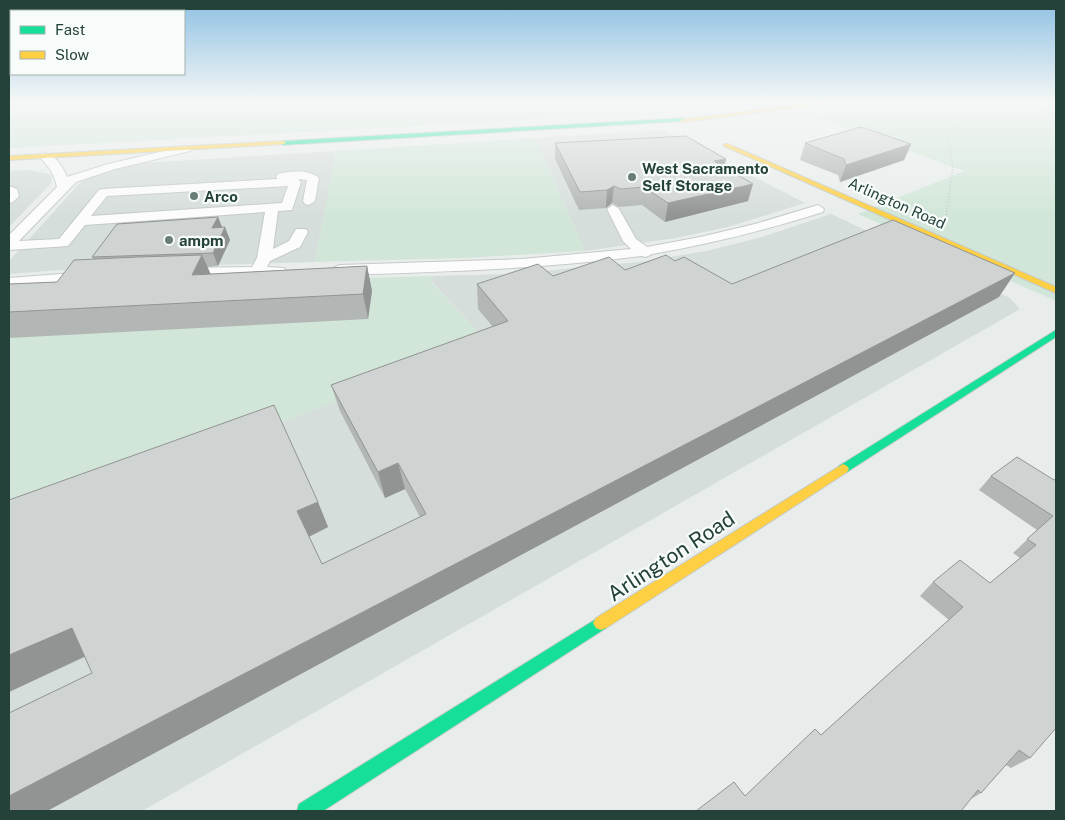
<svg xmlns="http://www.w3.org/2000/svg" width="1065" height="820" font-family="'Public Sans',sans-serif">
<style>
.built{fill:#d6dedb}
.green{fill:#d1e6d8}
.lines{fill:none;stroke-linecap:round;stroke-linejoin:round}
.lane-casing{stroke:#c5cac8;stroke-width:2}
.fast-casing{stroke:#c3cbc8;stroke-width:2}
.slow-casing{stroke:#c3cbc8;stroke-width:2}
.path{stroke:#c3ccca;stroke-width:2;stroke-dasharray:1 2;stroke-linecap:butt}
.lane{fill:#fcfcfc;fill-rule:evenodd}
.fast{fill:#16e098;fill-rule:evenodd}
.slow{fill:#ffcf43;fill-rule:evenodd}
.wall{fill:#b2b6b5}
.shaded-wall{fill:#919493}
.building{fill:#cfd4d2;stroke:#919493}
.poi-dot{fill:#697e78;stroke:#f7fbf9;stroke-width:2}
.labels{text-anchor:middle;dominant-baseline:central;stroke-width:4.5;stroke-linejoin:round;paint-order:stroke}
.far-poi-label{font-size:15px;font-weight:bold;fill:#24423a;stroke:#f7fbf9;text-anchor:start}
.far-street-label{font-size:15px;fill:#24423a;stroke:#f7fbf9}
.near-street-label{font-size:21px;fill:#24423a;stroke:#f7fbf9}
</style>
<rect width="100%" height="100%" fill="#e8edeb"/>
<!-- built -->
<g class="built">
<path d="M663,130L805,203L728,227L676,238L585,251L535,138Z"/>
<path d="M336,151L315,262L74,269L9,274V261L79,184L88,178L104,171L141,163Z"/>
<path d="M29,170L49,174L52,176L51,183L9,227V171Z"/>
<path d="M831,214L1010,298L1020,309L142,811H9V524L489,344L431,281L432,276L510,274L639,262L706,251L762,237Z"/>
</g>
<!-- green -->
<g class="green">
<path d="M9,101H790L606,118L601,116L9,148Z"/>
<path d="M929,101H1025L1056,110V301L858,214L964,171L812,116Z"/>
<path d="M535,138L585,251L464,258L315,262L336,151Z"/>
<path d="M432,276L431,282L490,344L9,524V291L119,285Z"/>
</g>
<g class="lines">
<!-- lane casing -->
<g class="lane-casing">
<g id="lane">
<path d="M186,146L191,149L190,151L115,169L76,182L19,241L59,239L99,190L103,189L278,179L276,177L278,174C290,171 309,169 319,178L315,201L309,205L305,204L303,201L307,180L298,179L301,182L293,207L292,210L278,211L273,249L289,241L296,229H306L308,232L300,247L270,261L267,267L284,268L287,271L284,274L183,278L178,276L175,273L178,270L183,268L252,267L257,258L265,212L85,225L68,246L9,250V235L57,187C54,173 49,167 39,156L41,154C54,151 63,167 67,177L108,164ZM288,186L282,203L91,216L107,196Z"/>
<path d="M9,186L17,189L19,196L13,202L9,203Z"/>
<path d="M613,205L619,209L636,239L647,247L700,237L755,224L818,205L824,209L823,212C766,230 711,244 652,254L646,257L641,256C541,269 441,272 340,275L335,273L332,270L335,267L340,265L522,259L631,249L623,241L607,209Z"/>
<path d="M86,272L91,274L94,277L91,280L9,288V278Z"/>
</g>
</g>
<!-- fast casing -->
<g class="fast-casing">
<g id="fast">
<path d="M683,118L685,121L283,145L280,143L283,141Z"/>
<path d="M1056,330V337L847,472H839L837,469L839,466Z"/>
<path d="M601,616L606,618L609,623L606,628L323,811H297L299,804Z"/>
</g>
</g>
<!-- slow casing -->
<g class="slow-casing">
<g id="slow">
<path d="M829,101H844L683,122L680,120Z"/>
<path d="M283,141L285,142V144L9,160V156Z"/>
<path d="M724,144H728L1056,287V293L724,146Z"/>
<path d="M843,464L847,466L849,469L847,472L606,628L601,630L596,628L593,623L596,618Z"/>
</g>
</g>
<!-- path -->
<g class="path">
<path d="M1005,101L1056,115"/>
<path d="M946,215L953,168L948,137L949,130L985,101"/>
</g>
<!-- lane -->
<use href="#lane" class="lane"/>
<!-- fast -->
<use href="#fast" class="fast"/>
<!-- slow -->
<use href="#slow" class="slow"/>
</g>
<!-- wall -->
<g class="wall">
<path d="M555,143L726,159L724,167L748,201L665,222L642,205L619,207L612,203L606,208L579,210L555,159Z"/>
<path d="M805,143L911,144L904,160L840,182L838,175L800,160Z"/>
<path d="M218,217L222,227L230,240L218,266L207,267L210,274L367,266L372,291L368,319L9,338V284L57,282L93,259L92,257Z"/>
<path d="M675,261L732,284L999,297L47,811H9L92,673L85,657L9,692V500L318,502L328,527L309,537L322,564L420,517L405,489L385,498L340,411L331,385L493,327L478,309L477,284L625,270Z"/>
<path d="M991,476L1054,480L1056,479L1030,758L1011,768L1006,765L981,793L971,799L745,796L821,735L949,620L920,596L933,582L990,583L1020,558L1013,553L1037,530L979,490Z"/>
</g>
<!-- shaded-wall -->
<g class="shaded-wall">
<path d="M911,144L904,160L840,182L846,165Z"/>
<path d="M726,159L722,176L714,161Z"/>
<path d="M753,184L748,201L665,222L668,203Z"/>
<path d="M614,186L612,203L606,208L607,190Z"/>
<path d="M218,217L223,230L212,228Z"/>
<path d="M225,227L230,240L218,266L213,253Z"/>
<path d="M202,255L213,279L192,275Z"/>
<path d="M367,266L372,291L368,319L363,294Z"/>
<path d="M1015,273L999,297L47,811H9V796Z"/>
<path d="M398,463L405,489L385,498L378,472Z"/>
<path d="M318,502L328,527L308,537L297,511Z"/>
<path d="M72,628L98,650L9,692V655Z"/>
</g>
<!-- building -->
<g class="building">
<path d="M861,127L911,144L846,165L844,159L805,143Z"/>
<path d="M686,136L726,159L714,161L753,184L668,203L644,187L621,189L614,186L607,190L580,192L555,143Z"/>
<path d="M218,217L212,228L225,227L213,253L92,257L117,224Z"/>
<path d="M893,220L1015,273L9,796V713L92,673L72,628L9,655V500L274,405L318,502L297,511L322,564L426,514L398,463L378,472L331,385L508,321L477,284L538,264L553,276L609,257L625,270L666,255L675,261L684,257L732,284Z"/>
<path d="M202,255L192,275L367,266L363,294L9,312V284L57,282L74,260L138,257Z"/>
<path d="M1017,457L1054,480L1056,479V728L1030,758L1019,750L981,793L978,790L961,811H696L734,782L745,796L815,729L821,735L963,607L933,582L960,560L990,583L1036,545L1027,539L1053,516L991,476Z"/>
</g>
<!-- sky -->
<linearGradient id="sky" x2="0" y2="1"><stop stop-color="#8fc1e3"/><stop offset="0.47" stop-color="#f5f7f6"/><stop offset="1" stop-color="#f5f7f6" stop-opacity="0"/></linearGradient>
<rect width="1065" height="216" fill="url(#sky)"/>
<!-- markers -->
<g class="poi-dot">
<circle cx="632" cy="177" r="5"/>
<circle cx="194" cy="196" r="5"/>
<circle cx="169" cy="240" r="5"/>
</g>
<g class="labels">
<!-- far-poi labels -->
<g class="far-poi-label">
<text x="642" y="168">West Sacramento<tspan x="642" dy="17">Self Storage</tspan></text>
<text x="204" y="196">Arco</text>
<text x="179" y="240">ampm</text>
</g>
<!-- far-street labels -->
<g class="far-street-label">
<text transform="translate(897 203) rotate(24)">Arlington Road</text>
</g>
<!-- near-street labels -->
<g class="near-street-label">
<text transform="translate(671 556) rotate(-33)">Arlington Road</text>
</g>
</g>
<!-- border -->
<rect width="1065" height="820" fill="none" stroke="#24423a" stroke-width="20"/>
<!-- legend -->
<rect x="10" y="10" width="175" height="65" fill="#f7fbf9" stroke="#a3b1ad"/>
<rect x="20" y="26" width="25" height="8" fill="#16e098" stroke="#a3b1ad"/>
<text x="55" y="35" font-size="15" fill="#24423a">Fast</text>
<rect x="20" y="51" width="25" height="8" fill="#ffcf43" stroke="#a3b1ad"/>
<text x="55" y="60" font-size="15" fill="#24423a">Slow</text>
</svg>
